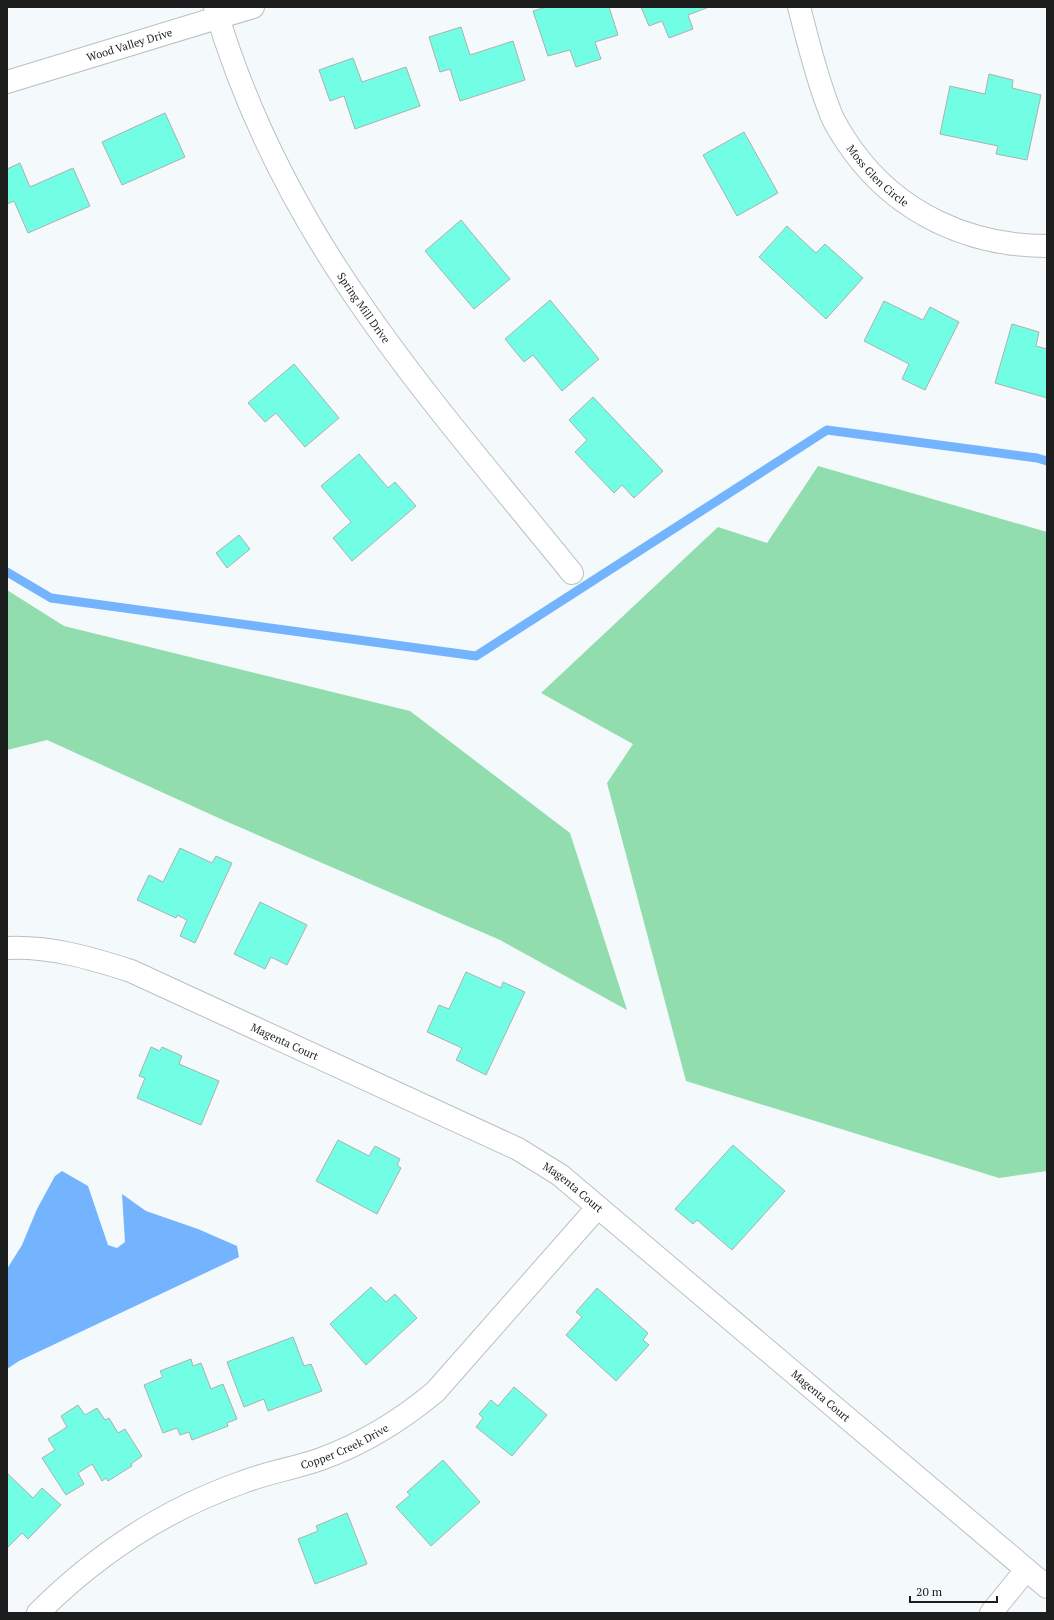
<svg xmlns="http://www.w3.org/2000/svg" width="1054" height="1620" font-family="'PT Serif',serif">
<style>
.green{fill:#91ddae}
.water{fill:#74b4fe}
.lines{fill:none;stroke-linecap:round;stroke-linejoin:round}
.stream{stroke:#74b4fe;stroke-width:9}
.building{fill:#72fde5;stroke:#abb1b0}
.street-casing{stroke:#bac0c0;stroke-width:24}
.street{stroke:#fff;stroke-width:22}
.labels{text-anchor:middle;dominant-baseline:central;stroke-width:3;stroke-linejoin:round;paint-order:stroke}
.street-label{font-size:11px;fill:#1c1e1e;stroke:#f4fafb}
</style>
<rect width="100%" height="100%" fill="#f4fafb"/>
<!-- green -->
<g class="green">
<path d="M818,466L1047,532V1171L999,1178L686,1081L607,783L633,744L541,693L718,527L767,543Z"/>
<path d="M7,590L64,626L410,711L570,833L627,1010L500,940L223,820L47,740L7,750Z"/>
</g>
<!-- water -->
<path class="water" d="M62,1171L88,1186L108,1245L117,1248L125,1242L122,1194L146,1211L198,1229L237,1246L239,1257L19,1361L7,1369V1269L22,1245L37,1209L55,1176Z"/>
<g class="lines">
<!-- stream -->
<path class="stream" d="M7,572L51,598L476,656L827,430L1037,458L1047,461"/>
</g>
<!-- building -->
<g class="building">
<path d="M546,7H609L618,35L595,42L601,59L576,67L570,50L548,56L533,11Z"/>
<path d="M641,7H709L688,15L693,29L669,38L662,21L649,26Z"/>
<path d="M461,27L470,55L513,41L525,80L460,101L450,69L440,72L429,37Z"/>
<path d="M353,58L362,82L406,67L420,106L355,129L344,96L330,101L319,70Z"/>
<path d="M989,74L1013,80L1012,88L1041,95L1027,160L996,154L998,146L940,134L950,86L985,94Z"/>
<path d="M165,113L185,157L122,185L102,142Z"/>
<path d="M744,132L778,193L737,216L703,155Z"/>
<path d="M20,163L30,187L73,168L90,206L28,233L14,201L7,204V169Z"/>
<path d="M461,220L510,279L474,309L425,251Z"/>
<path d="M787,226L816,253L825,244L863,278L826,319L759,257Z"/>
<path d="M550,300L599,359L562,391L533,355L524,362L505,339Z"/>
<path d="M884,301L923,320L930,307L959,322L925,390L902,379L909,364L864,341Z"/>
<path d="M1012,324L1039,332L1036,346L1047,349V398L995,383Z"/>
<path d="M294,364L339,418L305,447L276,413L265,422L248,403Z"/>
<path d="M593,397L663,471L634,498L622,485L614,493L575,452L587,440L569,420Z"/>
<path d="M359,454L388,488L395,482L416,506L352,561L333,538L351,522L321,486Z"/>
<path d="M239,535L250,549L227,568L216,553Z"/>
<path d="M180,848L212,863L216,856L232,863L195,943L180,936L187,920L177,915L176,918L137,900L149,875L163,882Z"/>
<path d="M260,902L307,925L287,965L271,957L265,969L234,954Z"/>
<path d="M466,972L501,988L503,982L525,992L486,1075L456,1060L462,1048L427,1032L439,1005L449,1009Z"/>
<path d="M151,1047L160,1051L162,1047L182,1056L179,1064L219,1081L201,1125L137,1098L145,1078L139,1076Z"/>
<path d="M338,1140L369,1156L375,1146L400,1159L397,1165L401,1168L377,1214L316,1181Z"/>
<path d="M733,1145L785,1191L732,1250L697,1220L693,1224L675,1209Z"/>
<path d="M371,1287L386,1302L395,1294L417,1318L366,1365L330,1324Z"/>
<path d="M597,1288L648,1333L643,1340L649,1345L616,1381L566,1335L582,1317L576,1312Z"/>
<path d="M293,1337L304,1366L311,1364L322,1391L268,1411L264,1399L244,1407L227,1362Z"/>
<path d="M191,1359L193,1366L201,1363L211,1389L223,1384L237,1419L227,1423L228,1426L192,1440L189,1432L180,1435L177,1428L163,1433L144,1385L163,1377L160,1371Z"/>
<path d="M514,1387L547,1415L512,1456L476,1427L483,1418L479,1414L491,1400L498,1406Z"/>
<path d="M78,1405L85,1415L97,1408L105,1420L109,1418L118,1433L125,1429L142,1456L131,1464L132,1466L108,1481L106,1478L102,1481L92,1464L78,1473L84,1484L66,1495L42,1458L55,1450L48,1439L67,1427L61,1416Z"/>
<path d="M443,1460L480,1502L431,1546L396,1507L410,1495L407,1492Z"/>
<path d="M7,1473L33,1498L42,1488L61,1505L28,1539L22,1533L7,1548Z"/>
<path d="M347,1513L367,1564L315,1584L298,1539L318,1531L316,1526Z"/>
</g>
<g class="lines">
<!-- street casing -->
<g class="street-casing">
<g id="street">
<path id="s1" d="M215,7C244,106 292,202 349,287C416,387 496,479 572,573"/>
<path id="s2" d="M799,7C808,41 816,76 829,109C834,124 844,138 853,151C899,214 970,246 1047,246"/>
<path id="s3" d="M7,82L253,7"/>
<path id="s4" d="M7,948C50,946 91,958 131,971L518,1149L560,1175L1047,1587"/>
<path id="s5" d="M38,1613C96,1555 166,1509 243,1482C269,1472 296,1468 321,1459C365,1443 400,1421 435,1392L597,1208"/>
<path d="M991,1613L1026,1570"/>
</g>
</g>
<!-- street -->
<use href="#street" class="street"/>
</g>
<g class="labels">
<!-- street labels -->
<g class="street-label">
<text stroke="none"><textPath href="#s3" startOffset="128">Wood Valley Drive</textPath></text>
<text stroke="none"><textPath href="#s2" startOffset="190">Moss Glen Circle</textPath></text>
<text stroke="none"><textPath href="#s1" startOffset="337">Spring Mill Drive</textPath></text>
<text stroke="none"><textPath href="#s4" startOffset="296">Magenta Court</textPath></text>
<text stroke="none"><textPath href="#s4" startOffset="620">Magenta Court</textPath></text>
<text stroke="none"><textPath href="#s4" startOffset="944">Magenta Court</textPath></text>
<text stroke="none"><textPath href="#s5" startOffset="353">Copper Creek Drive</textPath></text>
</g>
</g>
<!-- border -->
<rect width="1054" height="1620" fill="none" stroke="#1c1e1e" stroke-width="16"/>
<!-- scale -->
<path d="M910 1596v6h87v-6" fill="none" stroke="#1c1e1e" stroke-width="2"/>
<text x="916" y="1596" font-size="12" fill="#1c1e1e" stroke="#f4fafb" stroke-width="3" paint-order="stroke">20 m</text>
</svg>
